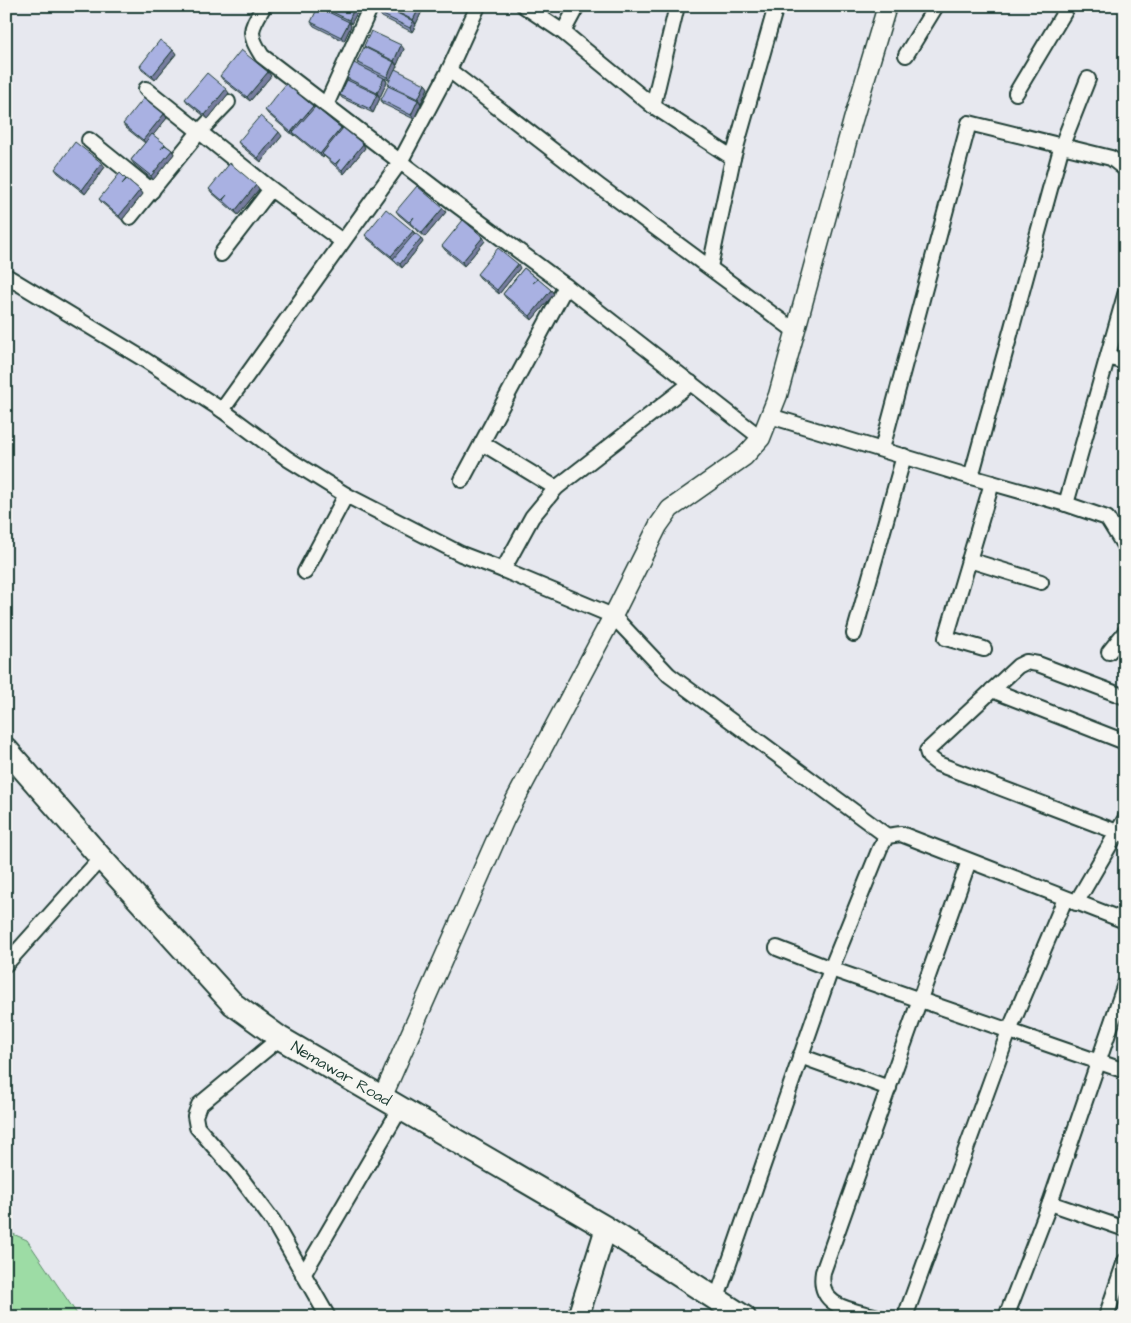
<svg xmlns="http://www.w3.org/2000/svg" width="1131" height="1323" font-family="'Architects Daughter',sans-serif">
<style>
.green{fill:#9ddca5;stroke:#5e8c6c}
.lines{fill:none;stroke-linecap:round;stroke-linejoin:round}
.minor-casing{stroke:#1f3d34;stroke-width:18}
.tertiary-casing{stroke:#1f3d34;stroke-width:21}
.secondary-casing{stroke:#1f3d34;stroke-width:24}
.trunk-casing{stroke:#1f3d34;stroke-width:26}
.minor{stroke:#f6f6f2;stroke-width:14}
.tertiary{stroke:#f6f6f2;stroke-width:18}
.secondary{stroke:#f6f6f2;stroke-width:20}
.trunk{stroke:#f6f6f2;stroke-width:22}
.wall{fill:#9198c2;stroke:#1f3d34}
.shaded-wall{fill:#767c9e;stroke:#1f3d34}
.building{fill:#a9b1e2;stroke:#1f3d34}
.labels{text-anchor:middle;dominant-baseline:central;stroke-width:5;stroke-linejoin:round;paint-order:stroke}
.street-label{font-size:16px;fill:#1f3d34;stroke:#f6f6f2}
</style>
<rect width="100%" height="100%" fill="#e7e8ef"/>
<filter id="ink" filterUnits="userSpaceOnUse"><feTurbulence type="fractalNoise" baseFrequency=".02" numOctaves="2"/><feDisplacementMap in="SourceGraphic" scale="10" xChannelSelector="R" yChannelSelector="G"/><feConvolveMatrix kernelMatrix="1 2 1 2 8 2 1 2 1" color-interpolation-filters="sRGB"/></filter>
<g filter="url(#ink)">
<!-- green -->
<path class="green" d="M6,1231L27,1240L79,1317H6Z"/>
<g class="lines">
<!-- minor casing -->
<g class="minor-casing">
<g id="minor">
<path d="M264,6C250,30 247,32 262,56L458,206L566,286L761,438"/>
<path d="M524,6L563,32L653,106L733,158"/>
<path d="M563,32L577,6"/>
<path d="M906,55L936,6"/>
<path d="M449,70L599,186L795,331"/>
<path d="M146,89L271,189L342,241"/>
<path d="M1016,93L1068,6"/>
<path d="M326,105L371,6"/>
<path d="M653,106L677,6"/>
<path d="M89,140L152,191"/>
<path d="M130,217L199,132L228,102"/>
<path d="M221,254L271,189"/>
<path d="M710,267L733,158L776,6"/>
<path d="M6,279L8,277L142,358L222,410L288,459L346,495L461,554L503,570L613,616L669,675L887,836"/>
<path d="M1108,357L1125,362"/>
<path d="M222,410L400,162L449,70L478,6"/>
<path d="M770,416L971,477L1066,504L1107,518L1125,547"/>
<path d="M482,443L556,488"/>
<path d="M882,449L969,123L1111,158L1125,169"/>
<path d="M971,477L1062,145L1088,79"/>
<path d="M462,480L566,286"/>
<path d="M1066,504L1125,295"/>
<path d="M969,560L1041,582"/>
<path d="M503,570L532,517L556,488L691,383"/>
<path d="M305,572L346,495"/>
<path d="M854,634L904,456"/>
<path d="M984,649L946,638L992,483"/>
<path d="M1109,652L1125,632"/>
<path d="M992,690L1125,742"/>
<path d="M1125,697L1038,664L1026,662L1018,666L927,751L929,757L938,764L1125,835"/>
<path d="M1076,903L1125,819"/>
<path d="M777,948L831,969L1125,1071"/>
<path d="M6,964L101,858"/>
<path d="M280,1038L199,1105L195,1116L197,1127L237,1173L273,1221L328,1317"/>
<path d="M800,1056L889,1088"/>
<path d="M1050,1203L1125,1229"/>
<path d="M303,1275L400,1109"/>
<path d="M717,1298L831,969L880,848L887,836L901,834L1125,921"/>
<path d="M878,1317C852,1310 817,1308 823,1272L969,861"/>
<path d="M905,1317L1009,1031L1065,899"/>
<path d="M1006,1317L1050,1203L1125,984"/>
<path d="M1106,1317L1125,1261"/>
</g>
</g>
<!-- tertiary casing -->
<g class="tertiary-casing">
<path id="tertiary" d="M382,1098L505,819L613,616L658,526L670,509L744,457L761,438L778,395L853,120L887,6"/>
</g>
<!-- secondary casing -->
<g class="secondary-casing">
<path id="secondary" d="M578,1317L606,1228"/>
</g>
<!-- trunk casing -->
<g class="trunk-casing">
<g id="trunk">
<path id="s1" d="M6,749L101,858L233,1004L280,1038L606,1228L744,1317"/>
</g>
</g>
<!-- minor -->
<use href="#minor" class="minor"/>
<!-- tertiary -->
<use href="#tertiary" class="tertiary"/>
<!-- secondary -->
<use href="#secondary" class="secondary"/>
<!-- trunk -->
<use href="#trunk" class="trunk"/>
</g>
<!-- wall -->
<g class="wall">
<path d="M319,6H356L359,9L351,24H350L351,26L344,41L314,26L311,22L320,8Z"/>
<path d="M384,6H422L423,9L416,24L415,23L416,25L412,32L382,17L379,13L384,7Z"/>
<path d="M364,46L404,49L397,65L395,64L397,66L390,81L385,78L387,82L380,97L379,96L380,98L373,113L342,98L340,95L348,80L347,78L359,66L357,62L365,48Z"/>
<path d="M173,50L176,54L155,80L142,70L140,66Z"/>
<path d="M268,72L271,76L250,101L223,80L220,76Z"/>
<path d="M388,84H425L428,88L421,103L420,102L421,104L414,119L383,104L381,100L390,86Z"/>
<path d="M229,93L208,119L188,103L185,99Z"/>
<path d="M314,108L341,128L365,148L344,174L324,156L323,158L295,135L294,136L268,114L265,110Z"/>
<path d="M164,114L167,118L153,135L172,150L174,154L153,180L134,164L131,160L145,143L126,128L123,124Z"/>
<path d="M282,136L261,162L241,146L238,142Z"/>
<path d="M105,167L85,194L58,173L55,169Z"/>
<path d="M127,179L140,190L143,194L122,220L102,203L99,199Z"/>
<path d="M256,185L259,189L238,215L212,193L209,189Z"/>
<path d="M396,211L446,212L425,237L399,215Z"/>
<path d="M413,231L423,242L402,268L396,263L394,260L368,239L365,235Z"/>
<path d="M483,237L485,241L464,266L445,250L442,246Z"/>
<path d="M520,268L499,294L480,278L477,274Z"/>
<path d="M524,268L551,290L554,294L532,320L506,298L503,294Z"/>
</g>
<!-- shaded-wall -->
<g class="shaded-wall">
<path d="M355,6H356L359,9L351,24L349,20Z"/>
<path d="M420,6H422L423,9L416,24L413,20Z"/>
<path d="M413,21L416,25L412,32L410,28Z"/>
<path d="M349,22L351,26L344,41L341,37Z"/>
<path d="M401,45L404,49L397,65L394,61Z"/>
<path d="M173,50L176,54L155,80L152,76Z"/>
<path d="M394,62L397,66L390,81L387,77Z"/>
<path d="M268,72L271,76L250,101L247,97Z"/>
<path d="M384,78L387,82L380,97L377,93Z"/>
<path d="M425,84L428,88L421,103L418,99Z"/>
<path d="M226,89L229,93L208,119L205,115Z"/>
<path d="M377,94L380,98L373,113L370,109Z"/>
<path d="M418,100L421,104L414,119L411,115Z"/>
<path d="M313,106L315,110L293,132L295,135L294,136L291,132Z"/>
<path d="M164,114L167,118L146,144L143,140Z"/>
<path d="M341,128L344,132L322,154L324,156L323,158L320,154Z"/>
<path d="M279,132L282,136L261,162L258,158Z"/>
<path d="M363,144L365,148L344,174L342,170Z"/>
<path d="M172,150L174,154L153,180L151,176Z"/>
<path d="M102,163L105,167L85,194L82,190Z"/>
<path d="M256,185L259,189L238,215L235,211Z"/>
<path d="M140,190L143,194L122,220L119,216Z"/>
<path d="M443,208L446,212L425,237L422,233Z"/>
<path d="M413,231L415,235L394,260L391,256Z"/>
<path d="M483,237L485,241L464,266L462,262Z"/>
<path d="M421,238L423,242L402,268L400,264Z"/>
<path d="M518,264L520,268L499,294L497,290Z"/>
<path d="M551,290L554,294L532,320L530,316Z"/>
</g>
<!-- building -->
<g class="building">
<path d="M320,6H355L349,20Z"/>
<path d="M383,6L413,21L410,28L379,13Z"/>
<path d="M385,6H420L413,20Z"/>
<path d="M318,7L349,22L341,37L311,22Z"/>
<path d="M371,31L401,45L394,61L364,46Z"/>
<path d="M160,40L173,50L152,76L140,66Z"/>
<path d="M364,47L394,62L387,77L357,62Z"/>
<path d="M241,50L268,72L247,97L220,76Z"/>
<path d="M354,63L384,78L377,93L347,78Z"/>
<path d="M395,69L425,84L418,99L388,84Z"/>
<path d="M207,73L226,89L205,115L185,99Z"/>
<path d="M347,80L377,94L370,109L340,95Z"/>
<path d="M286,84L313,106L291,132L265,110Z"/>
<path d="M388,86L418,100L411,115L381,100Z"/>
<path d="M144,98L164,114L143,140L123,124Z"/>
<path d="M315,107L341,128L320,154L293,132Z"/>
<path d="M260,116L279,132L258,158L238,142Z"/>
<path d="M343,128L363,144L342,170L336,165L340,159L335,164L322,154Z"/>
<path d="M152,134L165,144L161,149L165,145L172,150L151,176L131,160Z"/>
<path d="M75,142L102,163L82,190L55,169Z"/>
<path d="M230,163L256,185L235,211L223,200L227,195L222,200L209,189Z"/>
<path d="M120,173L126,179L122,184L127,179L140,190L119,216L99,199Z"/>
<path d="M417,186L443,208L422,233L410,223L414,217L409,222L396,211Z"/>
<path d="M386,209L413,231L391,256L365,235Z"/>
<path d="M463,220L483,237L462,262L442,246Z"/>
<path d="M415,233L421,238L400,264L393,259Z"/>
<path d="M498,248L518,264L497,290L477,274Z"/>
<path d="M524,268L537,279L533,283L538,279L551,290L530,316L503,294Z"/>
</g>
</g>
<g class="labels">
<!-- street labels -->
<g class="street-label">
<text stroke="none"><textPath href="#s1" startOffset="470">Nemawar Road</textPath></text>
</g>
</g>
<!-- margin -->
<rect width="1131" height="1323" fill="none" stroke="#f6f6f2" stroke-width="25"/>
<rect x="12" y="12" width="1106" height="1298" fill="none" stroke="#1f3d34" stroke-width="2" filter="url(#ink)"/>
</svg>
